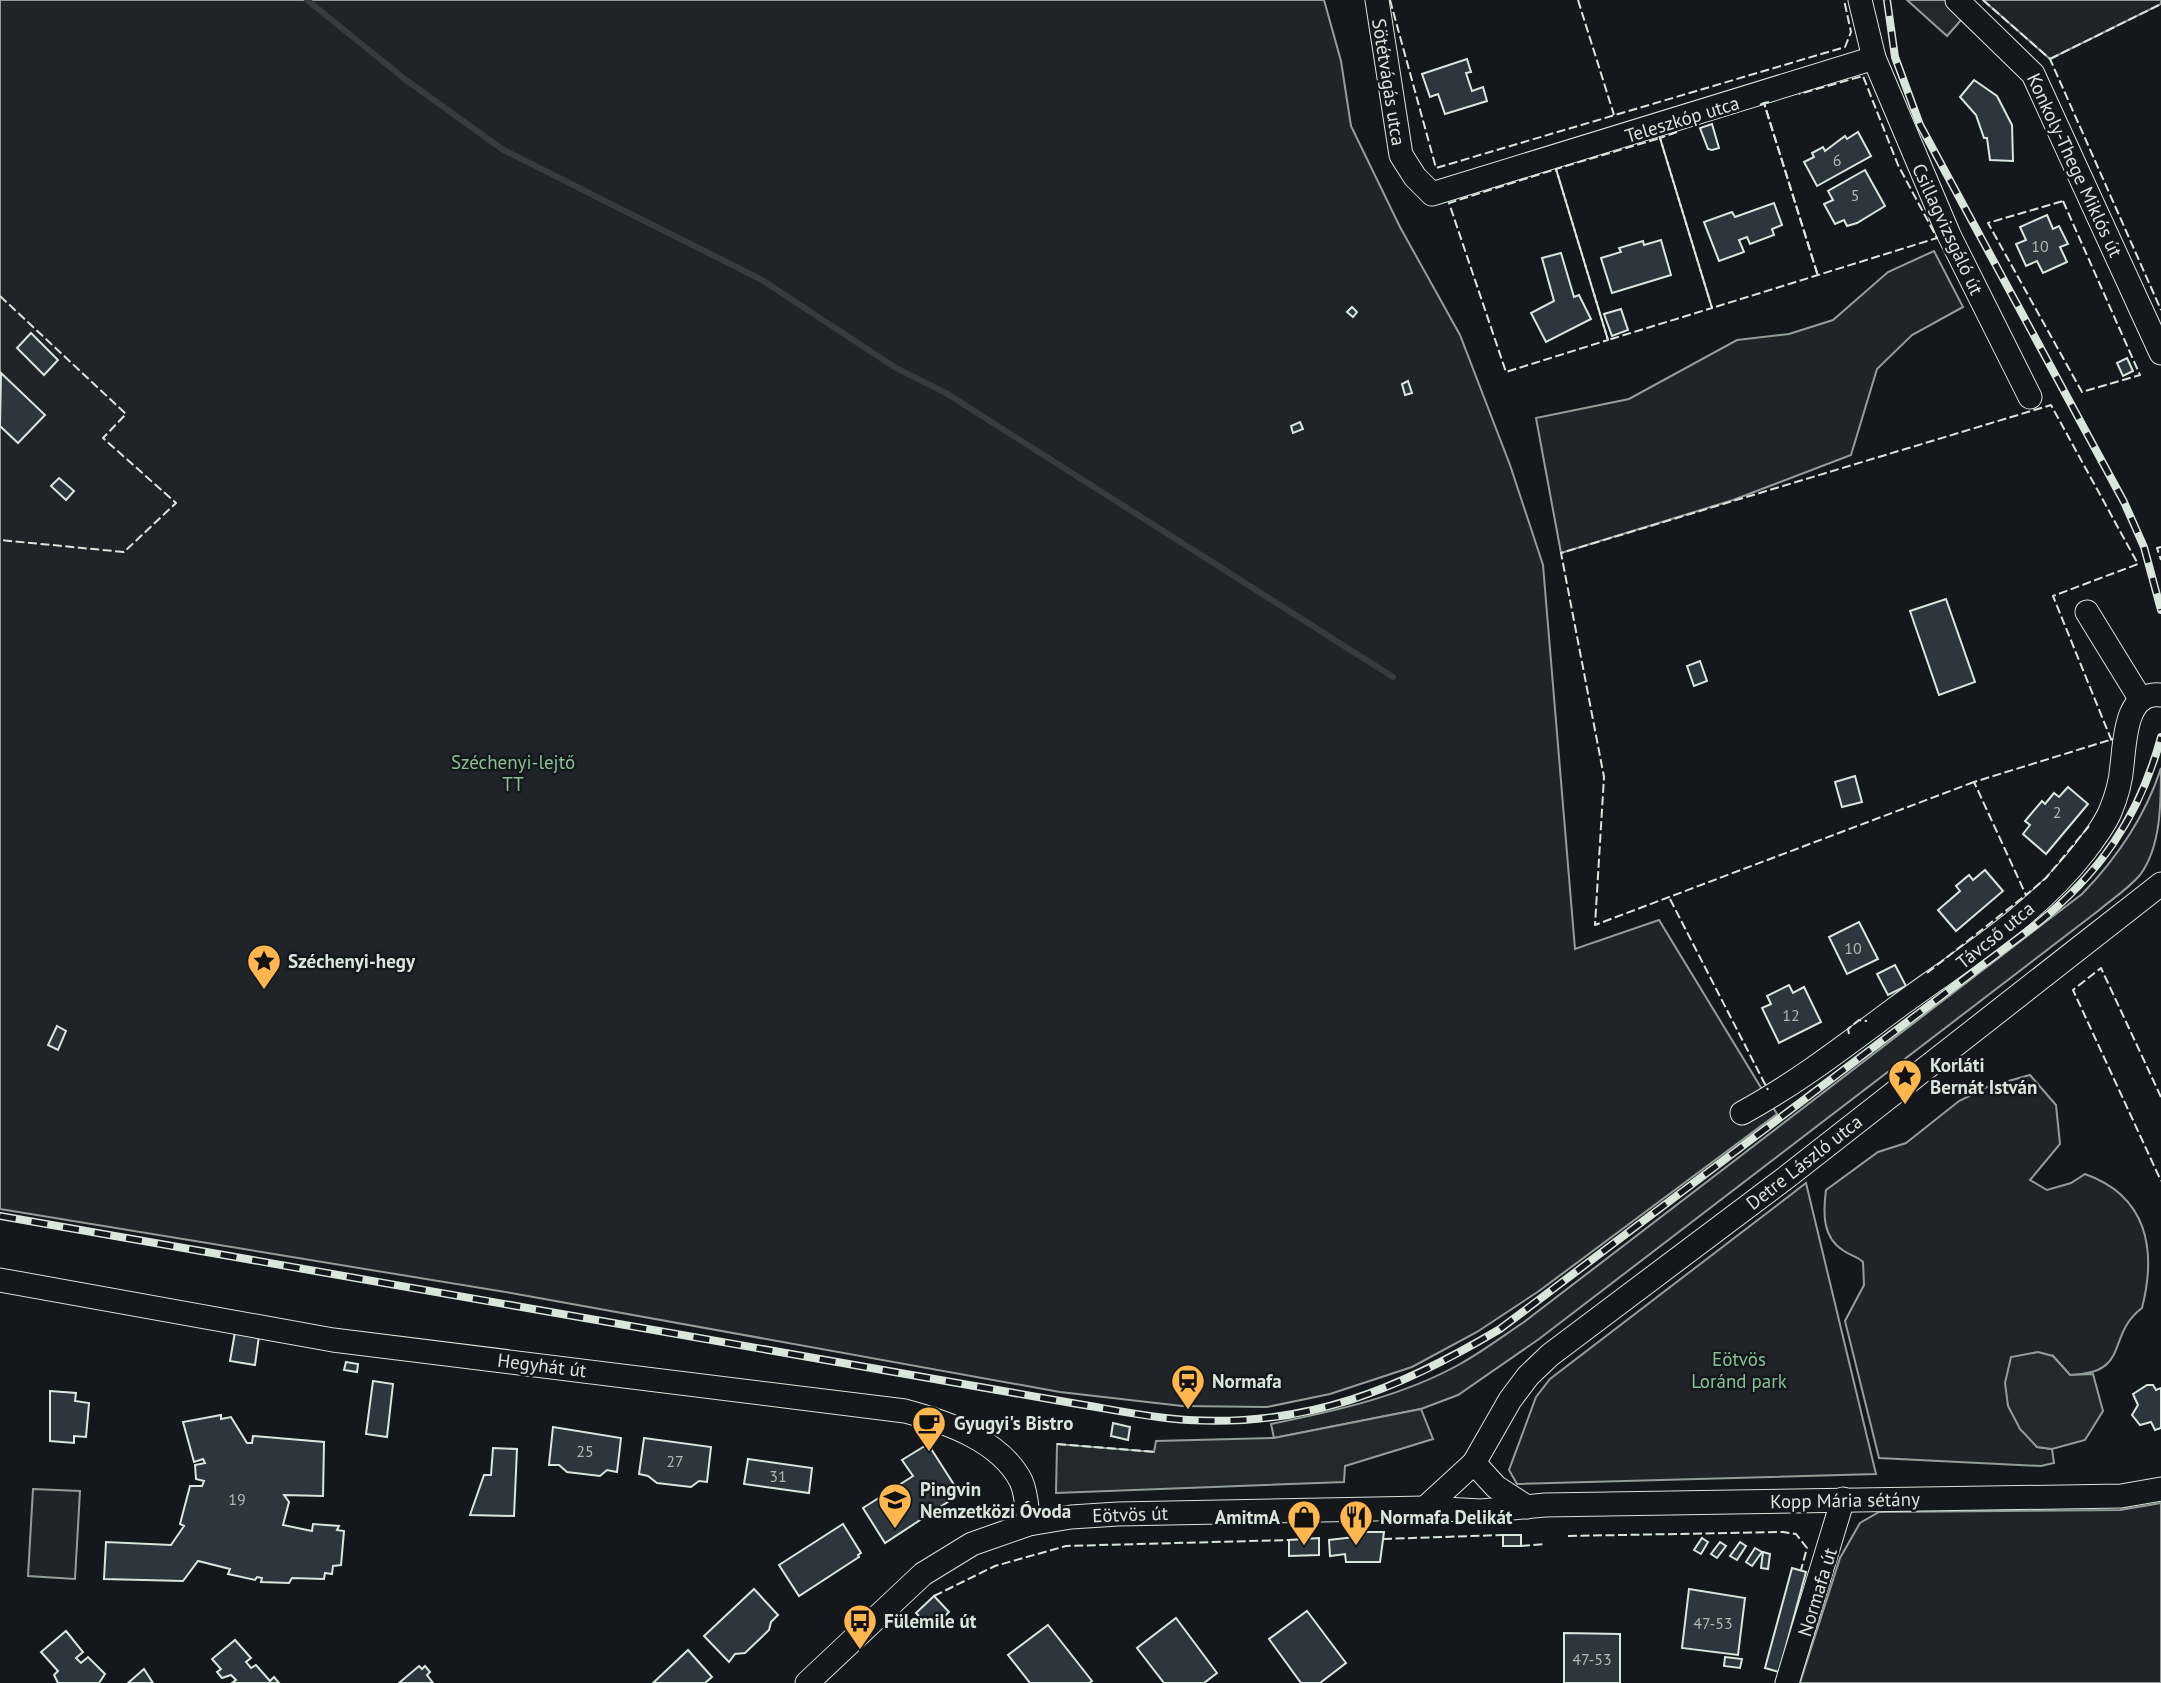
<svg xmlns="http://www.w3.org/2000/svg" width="2161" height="1683" font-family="'PT Sans',sans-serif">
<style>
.green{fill:#202428;stroke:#939e99;stroke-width:2}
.parking{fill:#24282b;stroke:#939e99;stroke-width:2}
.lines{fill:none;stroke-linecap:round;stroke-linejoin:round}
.stream{stroke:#363b3e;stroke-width:6}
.building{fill:#2c363c;stroke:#d8e6dc;stroke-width:2}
.minor-casing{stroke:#d8e6dc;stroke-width:25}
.minor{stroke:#14181c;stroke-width:23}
.rail-casing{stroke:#d8e6dc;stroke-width:8}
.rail{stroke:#14181c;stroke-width:5;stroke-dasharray:16;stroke-linecap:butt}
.fence{stroke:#d8e6dc;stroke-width:2;stroke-dasharray:9 3.5;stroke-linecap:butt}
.labels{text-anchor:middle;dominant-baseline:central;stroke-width:5;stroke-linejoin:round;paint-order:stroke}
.number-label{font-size:16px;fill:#adbab4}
.street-label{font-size:19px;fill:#d8e6dc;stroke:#14181c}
.park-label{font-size:19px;fill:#8ac095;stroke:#14181c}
.poi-label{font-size:19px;font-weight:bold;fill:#d8e6dc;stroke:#14181c;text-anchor:start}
</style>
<rect width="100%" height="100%" fill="#14181c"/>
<!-- green -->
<g class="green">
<path d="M0,0H1324L1341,61L1351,126L1400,227L1460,335L1510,465L1543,565L1575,949L1659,920L1777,1114L1539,1291L1477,1332L1412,1367L1330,1394L1267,1407L1182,1406L1060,1392L511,1293L0,1209Z"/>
<path d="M1983,0H2161V4L2050,59Z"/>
<path d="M1934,251L1963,307L1912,335L1877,369L1851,455L1733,500L1561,553L1536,418L1629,399L1737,340L1789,334L1833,320L1888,272Z"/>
<path d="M2161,768C2161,803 2161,847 2140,875C2128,889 2111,900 2098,911L1539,1339L1458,1395L1421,1409L1274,1438L1271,1424C1335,1411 1403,1396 1460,1364C1482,1352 1503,1336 1524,1322L2082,894C2117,858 2145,817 2161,768Z"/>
<path d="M2030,1075L2056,1105L2060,1144L2030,1180L2047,1190L2071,1183L2085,1174C2147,1196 2157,1249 2142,1308C2105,1336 2132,1373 2070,1375L2053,1356L2037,1447L2052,1449L2054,1463L2041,1466L1879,1458L1845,1321L1864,1285L1863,1262C1857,1256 1851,1256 1844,1251C1822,1238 1823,1212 1826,1190L1878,1152L1906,1143L1959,1101L1987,1087Z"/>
<path d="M1806,1183L1876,1474L1517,1484L1509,1470L1536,1397L1550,1379Z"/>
<path d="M33,1489L80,1491L75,1579L28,1576Z"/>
<path d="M2161,1503V1683H1800L1840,1558L1860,1523L1879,1512L2120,1510Z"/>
</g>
<!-- parking -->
<g class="parking">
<path d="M1907,0H1957L1969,11L1947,36Z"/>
<path d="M2038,1352L2053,1356L2070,1375L2093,1374L2103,1411L2085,1440L2052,1449L2037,1447L2020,1429L2008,1406L2005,1383L2011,1357Z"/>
<path d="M1421,1409L1433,1439L1345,1466L1344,1482L1056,1493L1057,1444L1154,1452L1156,1441L1274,1438Z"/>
</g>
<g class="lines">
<!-- stream -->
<path class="stream" d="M307,0L406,80L502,149L762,280L896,368L946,393L1393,677"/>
</g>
<!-- building -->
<g class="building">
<path d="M1467,59L1471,72L1466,73L1472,91L1483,87L1487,101L1445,114L1438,94L1430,97L1422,74Z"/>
<path d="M1974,80L1997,96L2012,125L2013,161L1990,160L1987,138H1984L1976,115L1960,97Z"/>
<path d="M1712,124L1719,148L1712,150L1708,149L1700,128Z"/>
<path d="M1858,132L1871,156L1817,186L1804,162L1814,157L1812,153L1823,147L1825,151L1845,136L1847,139Z"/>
<path d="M1865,170L1885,206L1857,223L1847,226L1844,220L1835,224L1824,204L1833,200L1828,191Z"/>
<path d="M1774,203L1782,225L1772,229L1774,235L1750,244L1747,237L1739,240L1744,252L1719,261L1704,222L1732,212L1735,217Z"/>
<path d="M2047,215L2053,229L2059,226L2068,244L2060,247L2067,262L2043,273L2037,261L2026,266L2016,244L2026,240L2020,227Z"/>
<path d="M1661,240L1671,275L1612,293L1601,258L1621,252L1619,248L1643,241L1644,245Z"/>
<path d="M1561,253L1574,297L1579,295L1591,319L1546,342L1531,313L1554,301L1542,258Z"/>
<path d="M1352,307L1357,312L1353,317L1347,312Z"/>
<path d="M1621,309L1628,330L1612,336L1604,314Z"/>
<path d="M31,333L58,360L44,375L17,348Z"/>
<path d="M2127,358L2133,371L2123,376L2117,363Z"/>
<path d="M1,373L45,415L18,443L0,426Z"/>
<path d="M1408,381L1412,393L1405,395L1402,384Z"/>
<path d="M1300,422L1303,429L1293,433L1291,426Z"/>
<path d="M59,478L74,491L66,500L51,486Z"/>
<path d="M1946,599L1975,682L1939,695L1910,611Z"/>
<path d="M1700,661L1707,681L1694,686L1687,666Z"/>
<path d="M1855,776L1862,802L1842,807L1835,782Z"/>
<path d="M2068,787L2088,804L2046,854L2023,834L2030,825L2025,821L2042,801L2045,804L2054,793L2059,797Z"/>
<path d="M1985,870L2003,891L1956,931L1938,910L1960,891L1956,886L1969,875L1973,880Z"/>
<path d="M1859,922L1878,959L1847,974L1829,937Z"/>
<path d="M1895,965L1906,986L1888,995L1877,974Z"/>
<path d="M1789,985L1793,993L1804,987L1821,1022L1779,1043L1762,1008L1771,1004L1767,996Z"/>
<path d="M57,1026L66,1031L58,1050L48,1045Z"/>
<path d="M235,1332L259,1336L255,1365L230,1361Z"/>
<path d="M346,1362L358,1364L357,1372L344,1370Z"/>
<path d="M373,1381L393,1384L387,1437L366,1434Z"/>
<path d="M2147,1385H2153L2156,1390L2161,1388V1428L2155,1430L2151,1422L2140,1425L2132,1415L2138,1405L2133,1394Z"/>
<path d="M50,1391L76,1393L75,1401L89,1403L86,1437L74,1436V1443L50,1441Z"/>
<path d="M221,1415V1419L231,1417L247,1443H252L253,1436L324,1442L323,1496L284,1495L289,1502L283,1525L312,1531L313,1524L339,1526L337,1530L344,1531L341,1565L333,1566L332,1574L325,1573L324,1579L292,1578L289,1583L261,1582L262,1578L257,1577L255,1580L228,1574L230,1569L198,1561L183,1581L104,1579L106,1542L171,1545L184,1526L180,1524L190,1486H202L204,1481L196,1479L195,1465L205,1463L203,1459L194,1462L183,1422Z"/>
<path d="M1113,1423L1130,1427L1128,1440L1111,1436Z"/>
<path d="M553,1427L621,1438L617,1472L607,1470L600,1476L567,1472L559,1465H549Z"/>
<path d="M644,1438L711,1447L707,1482L699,1481L691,1487L657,1483L648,1476L639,1474Z"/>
<path d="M928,1444L960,1494L885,1543L863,1508L913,1476L902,1460Z"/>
<path d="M493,1448L517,1449L514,1516L470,1515L484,1475H491Z"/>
<path d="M748,1459L812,1468L809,1493L744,1484Z"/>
<path d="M843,1524L861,1553L858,1555L859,1557L799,1596L779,1565Z"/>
<path d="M1354,1532H1384L1380,1562H1346L1345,1554L1330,1556L1329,1540L1355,1537Z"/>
<rect x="1503" y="1535" width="18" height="11"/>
<path d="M1319,1538V1555L1289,1556V1540Z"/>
<path d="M1702,1538L1708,1542L1701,1554L1694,1550Z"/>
<path d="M1720,1542L1726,1546L1717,1558L1711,1554Z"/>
<path d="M1740,1542L1746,1546L1737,1560L1730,1556Z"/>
<path d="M1755,1548L1762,1552L1752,1566L1746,1562Z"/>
<path d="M1763,1552L1770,1554L1768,1569L1761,1568Z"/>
<path d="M1792,1568L1806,1572L1779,1672L1765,1668Z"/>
<path d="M754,1589L778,1615L771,1622L769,1630L745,1653L735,1654L729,1662L704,1636Z"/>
<path d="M1689,1589L1745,1598L1738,1655L1682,1648Z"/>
<path d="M934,1596L949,1612L931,1629L916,1613Z"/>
<path d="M1307,1611L1346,1663L1320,1683H1301L1269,1639Z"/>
<path d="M1176,1618L1217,1673L1204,1683H1164L1137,1648Z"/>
<path d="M1048,1625L1092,1681L1089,1683H1030L1008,1655Z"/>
<path d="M66,1631L83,1652L76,1658L81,1663L88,1657L105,1674L99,1683H58L54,1675L58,1671L41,1652Z"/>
<path d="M1564,1633L1620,1634V1683H1564Z"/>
<path d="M235,1640L251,1658L246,1662L251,1668L256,1665L270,1681L274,1677L279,1683H232L236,1680L231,1675L222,1678L217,1672L221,1669L212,1659Z"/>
<path d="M688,1650L712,1677L705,1683H653Z"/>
<path d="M1725,1657L1742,1659L1740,1668L1724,1666Z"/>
<path d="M419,1666L422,1669L425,1666L430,1672L427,1675L433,1683H399Z"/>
<path d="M144,1669L153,1683H128Z"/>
</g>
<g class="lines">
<!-- minor casing -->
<g class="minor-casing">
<g id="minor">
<path d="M1377,0L1401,155L1415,177L1432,194L1874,58L1860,0"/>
<path d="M1957,0L2033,74L2161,353"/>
<path d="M1874,58L1949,235L2030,397"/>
<path d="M2087,612L2141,700"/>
<path d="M1742,1113C1797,1083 1846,1045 1896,1008C1961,960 2034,917 2084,852C2093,840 2104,826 2110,812C2116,798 2121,780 2122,765C2125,742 2125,690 2161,695"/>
<path d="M0,1280L333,1340L905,1411C946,1422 1000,1440 1021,1481C1027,1494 1027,1511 1029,1524"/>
<path d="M1474,1463L1496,1487L1527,1507"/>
<path d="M1425,1508L1474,1463L1510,1400L1528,1376L1550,1355L1788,1176L2161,884"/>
<path d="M807,1683L923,1574L972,1544L1029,1524L1071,1517L1118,1514L1425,1508L1481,1511L1545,1505L2121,1496L2161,1489"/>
<path d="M1787,1683L1843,1499"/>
</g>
</g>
<!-- minor -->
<use href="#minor" class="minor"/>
<!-- rail casing -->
<g class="rail-casing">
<g id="rail">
<path d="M1887,0L1895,57L1920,125L2124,502L2144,547L2161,610"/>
<path d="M0,1216L1072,1403C1110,1409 1150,1418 1188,1420C1308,1427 1399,1389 1500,1329L2033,927C2099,875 2139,818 2161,737"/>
</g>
</g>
<!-- rail -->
<use href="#rail" class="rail"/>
<!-- fence -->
<g class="fence">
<path d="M1390,0L1436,168L1845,47L1851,32L1844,0"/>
<path d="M1578,0L1614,115"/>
<path d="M1983,0L2050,59L2161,310"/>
<path d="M2050,59L2161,4"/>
<path d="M1769,102L1764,103L1818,276"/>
<path d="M1760,105L1764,103L1818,276"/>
<path d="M1677,132L1660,138L1712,308L1937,238L1898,165L1863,76L1799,94"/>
<path d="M1660,138L1712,308L1608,340L1556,169Z"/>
<path d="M1556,169L1608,340L1506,372L1449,203Z"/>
<path d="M2063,201L2140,375L2082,392L1988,223Z"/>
<path d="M0,296L126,414L103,438L176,503L124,552L0,540"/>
<path d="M2161,547L2157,548L2161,560"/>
<path d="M1974,782L1595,925L1604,777L1561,553L2051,405L2138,564L2053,596L2113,744"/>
<path d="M2089,826L2046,878L2026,895L1974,782L2113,739"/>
<path d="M1670,899L1768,1090"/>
<path d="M1927,973L2026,895"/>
<path d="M1849,1034L1848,1029L1859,1020L1867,1021"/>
<path d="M2161,1097L2101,968L2073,990L2161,1181"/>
<path d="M1057,1444L1155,1452"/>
<path d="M1568,1536L1783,1532L1796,1534L1807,1548L1801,1570"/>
<path d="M1383,1539L1503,1535"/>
<path d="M1521,1546L1545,1544"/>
<path d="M934,1596L995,1566L1066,1546L1289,1540"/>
</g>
</g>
<!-- icons -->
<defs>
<g id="sight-pin" transform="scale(1.75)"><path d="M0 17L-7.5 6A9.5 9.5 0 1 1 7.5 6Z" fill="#ffb74d" stroke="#14181c"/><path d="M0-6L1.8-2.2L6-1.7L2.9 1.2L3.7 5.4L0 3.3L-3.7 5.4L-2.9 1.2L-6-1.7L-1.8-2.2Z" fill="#111"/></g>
<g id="station-pin" transform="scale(1.75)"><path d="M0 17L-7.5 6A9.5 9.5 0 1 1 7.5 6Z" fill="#ffb74d" stroke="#14181c"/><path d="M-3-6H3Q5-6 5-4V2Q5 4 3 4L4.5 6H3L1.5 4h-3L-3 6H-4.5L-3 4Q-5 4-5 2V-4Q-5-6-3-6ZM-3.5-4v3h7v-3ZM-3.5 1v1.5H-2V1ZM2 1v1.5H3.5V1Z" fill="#111"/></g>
<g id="cafe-pin" transform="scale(1.75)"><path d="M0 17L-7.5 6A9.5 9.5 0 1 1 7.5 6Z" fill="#ffb74d" stroke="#14181c"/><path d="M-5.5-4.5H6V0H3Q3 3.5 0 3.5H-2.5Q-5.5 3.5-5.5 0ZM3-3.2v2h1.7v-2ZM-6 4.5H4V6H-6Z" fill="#111"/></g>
<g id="school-pin" transform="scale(1.75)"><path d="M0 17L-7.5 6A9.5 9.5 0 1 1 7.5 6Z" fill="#ffb74d" stroke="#14181c"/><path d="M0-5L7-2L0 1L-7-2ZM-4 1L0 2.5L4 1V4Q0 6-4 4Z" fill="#111"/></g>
<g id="shop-pin" transform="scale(1.75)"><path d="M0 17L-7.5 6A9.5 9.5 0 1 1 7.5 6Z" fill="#ffb74d" stroke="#14181c"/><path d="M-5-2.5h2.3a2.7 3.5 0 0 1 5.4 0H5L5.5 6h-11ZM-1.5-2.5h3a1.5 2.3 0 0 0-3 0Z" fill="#111"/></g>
<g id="restaurant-pin" transform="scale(1.75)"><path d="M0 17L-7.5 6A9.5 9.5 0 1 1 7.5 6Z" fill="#ffb74d" stroke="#14181c"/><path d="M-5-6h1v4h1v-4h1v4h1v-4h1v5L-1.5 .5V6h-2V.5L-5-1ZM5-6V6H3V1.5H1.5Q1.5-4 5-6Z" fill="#111"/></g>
<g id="bus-pin" transform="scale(1.75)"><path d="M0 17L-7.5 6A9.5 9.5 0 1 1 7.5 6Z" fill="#ffb74d" stroke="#14181c"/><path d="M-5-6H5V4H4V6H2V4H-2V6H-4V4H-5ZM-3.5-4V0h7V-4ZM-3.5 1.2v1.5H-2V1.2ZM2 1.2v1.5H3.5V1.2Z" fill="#111"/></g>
</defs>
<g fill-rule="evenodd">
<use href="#sight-pin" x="264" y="961"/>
<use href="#sight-pin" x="1905" y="1076"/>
<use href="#station-pin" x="1188" y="1381"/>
<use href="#cafe-pin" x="929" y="1423"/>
<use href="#school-pin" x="895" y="1500"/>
<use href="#shop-pin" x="1304" y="1517"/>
<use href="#restaurant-pin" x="1356" y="1517"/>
<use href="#bus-pin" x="860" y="1621"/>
</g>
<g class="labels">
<!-- number labels -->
<g class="number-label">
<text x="1837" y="160">6</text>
<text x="1855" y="195">5</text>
<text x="2040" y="246">10</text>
<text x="2057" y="812">2</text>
<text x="1853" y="948">10</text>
<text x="1791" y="1015">12</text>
<text x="585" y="1451">25</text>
<text x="675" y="1461">27</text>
<text x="778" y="1476">31</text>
<text x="237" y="1499">19</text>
<text x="1713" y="1623">47-53</text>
<text x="1592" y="1659">47-53</text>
</g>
<!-- street labels -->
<g class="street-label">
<text transform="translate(1389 82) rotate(81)">Sötétvágás utca</text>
<text transform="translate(1682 119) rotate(-17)">Teleszkóp utca</text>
<text transform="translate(2075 165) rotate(65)">Konkoly-Thege Miklós út</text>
<text transform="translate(1948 229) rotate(65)">Csillagvizsgáló út</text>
<text transform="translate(1995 935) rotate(-39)">Távcső utca</text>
<text transform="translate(1804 1162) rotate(-38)">Detre László utca</text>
<text transform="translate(542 1365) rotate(7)">Hegyhát út</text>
<text transform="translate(1845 1500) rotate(-1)">Kopp Mária sétány</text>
<text transform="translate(1130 1514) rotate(-2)">Eötvös út</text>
<text transform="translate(1817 1592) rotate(-73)">Normafa út</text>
</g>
<!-- park labels -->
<g class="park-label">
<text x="513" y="762">Széchenyi-lejtő<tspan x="513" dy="22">TT</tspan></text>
<text x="1739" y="1359">Eötvös<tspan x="1739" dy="22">Loránd park</tspan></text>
</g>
<!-- poi labels -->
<g class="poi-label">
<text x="288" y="961">Széchenyi-hegy</text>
<text x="1930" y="1065">Korláti<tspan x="1930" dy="22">Bernát István</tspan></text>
<text x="1212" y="1381">Normafa</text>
<text x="954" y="1423">Gyugyi's Bistro</text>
<text x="920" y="1489">Pingvin<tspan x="920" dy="22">Nemzetközi Óvoda</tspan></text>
<text x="1280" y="1517" text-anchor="end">AmitmA</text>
<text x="1380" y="1517">Normafa Delikát</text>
<text x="884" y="1621">Fülemile út</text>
</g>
</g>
</svg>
